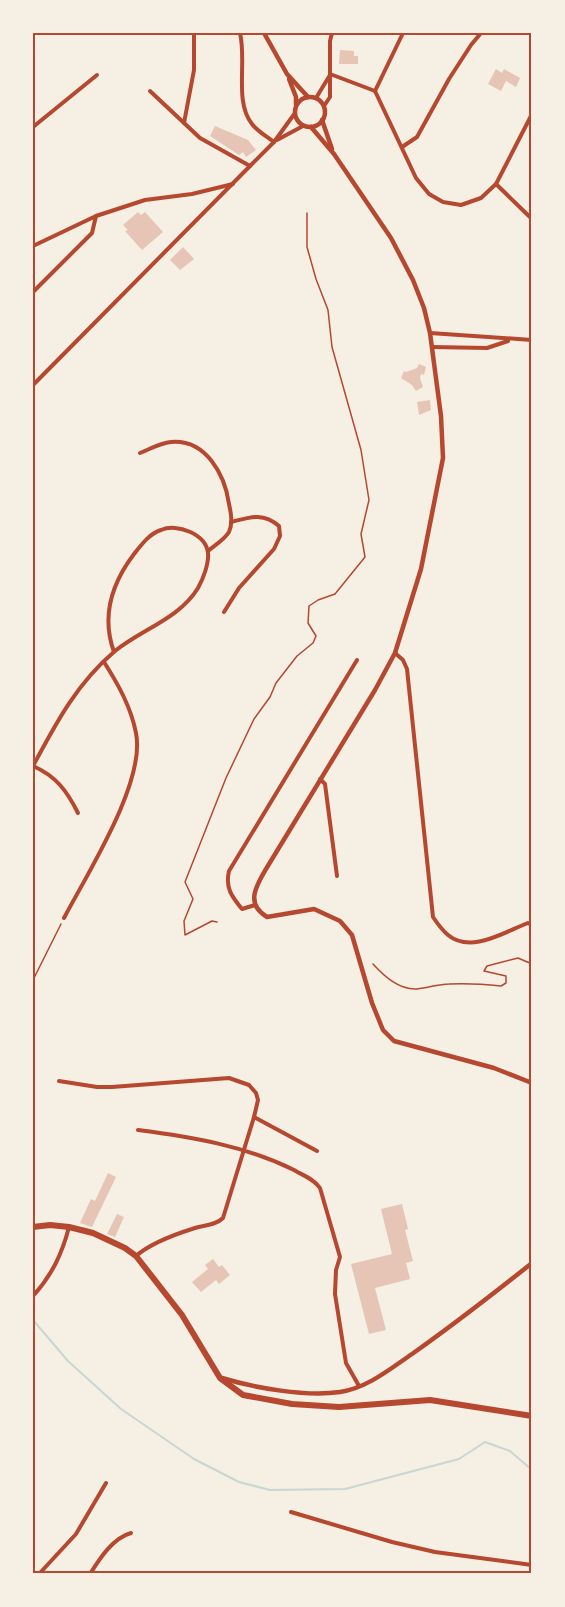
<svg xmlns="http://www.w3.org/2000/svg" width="565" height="1607" font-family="'Playfair Display',serif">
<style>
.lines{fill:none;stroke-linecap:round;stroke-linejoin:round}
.stream{stroke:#c9d6d2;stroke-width:2}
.building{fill:#e6c5b7}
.path{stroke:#b5482f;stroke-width:1.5}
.minor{stroke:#b5482f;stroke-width:4}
.tertiary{stroke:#b5482f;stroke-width:4.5}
.primary{stroke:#b5482f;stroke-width:6}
.neatline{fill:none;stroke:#b5482f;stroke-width:2}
</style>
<rect width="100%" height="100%" fill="#f6efe4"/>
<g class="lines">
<!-- stream -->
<path class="stream" d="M33,1320L68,1361L121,1409L194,1459L239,1482L270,1490L345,1489L459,1459L485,1442L510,1451L532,1470"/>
</g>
<!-- building -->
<g class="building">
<path d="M340,50L354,51V56H358V64H339Z"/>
<path d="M496,69L502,73L504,69L520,78L516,87L506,81L501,91L488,84Z"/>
<path d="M215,126L248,140L256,150L246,157L243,152L239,155L210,136Z"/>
<path d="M138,212L141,215L145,212L163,232L142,250L125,231L128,230L123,225Z"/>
<path d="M183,247L194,259L180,270L170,260Z"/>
<path d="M419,364L426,367L424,375L421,374L420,378L423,387L416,391L412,385L401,378L404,371L406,372L417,368Z"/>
<path d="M430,400L431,410L419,415L417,402Z"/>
<path d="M108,1173L116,1177L92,1227L80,1223L91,1199L95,1201Z"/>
<path d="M402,1204L408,1229L405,1230L413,1261L406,1263L410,1279L375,1288L386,1330L369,1334L351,1264L392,1254L381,1209Z"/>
<path d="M117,1214L124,1217L115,1237L107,1234Z"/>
<path d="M213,1259L219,1267L222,1265L230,1275L219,1284L216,1280L201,1292L192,1282L208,1269L205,1265Z"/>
</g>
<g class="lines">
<!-- path -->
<g class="path">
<path d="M217,922L212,921L185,935L184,921L193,899L185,882L226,778L254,719L270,697L276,683L297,656L313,643L316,636L308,623L309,606L318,600L335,594L365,557L361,534L369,500L361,450L332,347L328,310L316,279L307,247V213"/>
<path d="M373,964C384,976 399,990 417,989C428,988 438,984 449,984C467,983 483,984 501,986L506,983V976L484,971L487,966L518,958L532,964"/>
<path d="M33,980L61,924"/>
</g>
<!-- minor -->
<g class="minor">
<path d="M240,33C247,61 234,102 252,124C257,131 266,136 274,142"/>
<path d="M330,74L375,91L416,178L429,194L443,202L461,205L481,198L496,184L532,114"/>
<path d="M150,91L200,138L250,166"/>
<path d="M375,91L403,33"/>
<path d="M316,98L330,75"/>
<path d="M324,106L330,97V41L332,33"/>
<path d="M184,123L194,70V33"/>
<path d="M33,127L97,75"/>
<path d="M277,140L303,126"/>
<path d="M402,147L417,137L449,79L471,45L481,33"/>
<path d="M496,184L532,219"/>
<path d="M33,246L96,216L145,200L192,194L233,184"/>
<path d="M33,292L92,233L96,216"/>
<path d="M430,333L532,340"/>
<path d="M432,347L487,348L508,341"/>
<path d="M33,385L250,166L274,142L295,113"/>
<path d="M140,453C150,449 160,443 171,442C206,439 225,475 229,504C231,513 233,523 229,532C224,540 215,545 208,551"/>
<path d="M224,612L239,588L274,549L280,536L279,526C263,512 250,517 231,522"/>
<path d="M395,653L403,660L407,669L433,917C437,923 442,930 448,935C471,954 504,932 528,923L532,925"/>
<path d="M33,766C56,723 77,683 115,651C142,629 179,619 198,588C203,579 209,564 208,553C206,534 177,523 161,530C149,534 142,544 134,554C112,583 101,616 114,652"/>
<path d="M33,766C56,776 67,791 78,813"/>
<path d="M320,779L325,784L337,876"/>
<path d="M255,905L242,909C232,897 225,888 229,871L357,660"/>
<path d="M64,918C87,874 146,782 136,733C131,707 118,684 104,662"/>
<path d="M59,1081L97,1087H112L229,1078L249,1085L256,1093L258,1100L254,1117L223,1218C215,1226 203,1225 192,1229C173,1235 151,1243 136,1256"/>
<path d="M254,1117L317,1151"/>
<path d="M138,1130C193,1137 245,1146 294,1170C304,1176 314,1179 320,1188L340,1257L336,1270L335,1294L346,1363L359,1386"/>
<path d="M33,1296C52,1275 62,1254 69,1227"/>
<path d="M291,1512L392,1542L435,1552L532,1565"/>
<path d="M39,1574L76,1534L106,1483"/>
<path d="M90,1574C100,1558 113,1538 131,1533"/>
</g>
<!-- tertiary -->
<g class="tertiary">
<path d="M264,33L287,74L308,97"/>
<path d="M289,79L296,97V105"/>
<circle cx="310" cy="112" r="15"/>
<path d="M322,120L332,149"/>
<path d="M311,127L334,154L391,238L413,280L424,308L430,333L441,416L443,458L421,569L395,653L375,690L266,869C256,886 245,904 267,917L314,909L340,921L352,935L372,1003L383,1030L394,1041L494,1068L532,1083"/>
<path d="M222,1378C255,1388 306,1397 340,1392C367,1388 390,1369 412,1354C453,1325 493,1294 532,1263"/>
</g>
<!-- primary -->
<path class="primary" d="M33,1227L50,1225L69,1227L93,1233L125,1248L136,1256L182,1315L220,1378L243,1395L292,1404L339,1407L430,1400L532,1416"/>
</g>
<!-- border -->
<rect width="565" height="1607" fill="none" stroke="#f6efe4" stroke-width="69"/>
<rect x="34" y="34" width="496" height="1538" class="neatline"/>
</svg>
